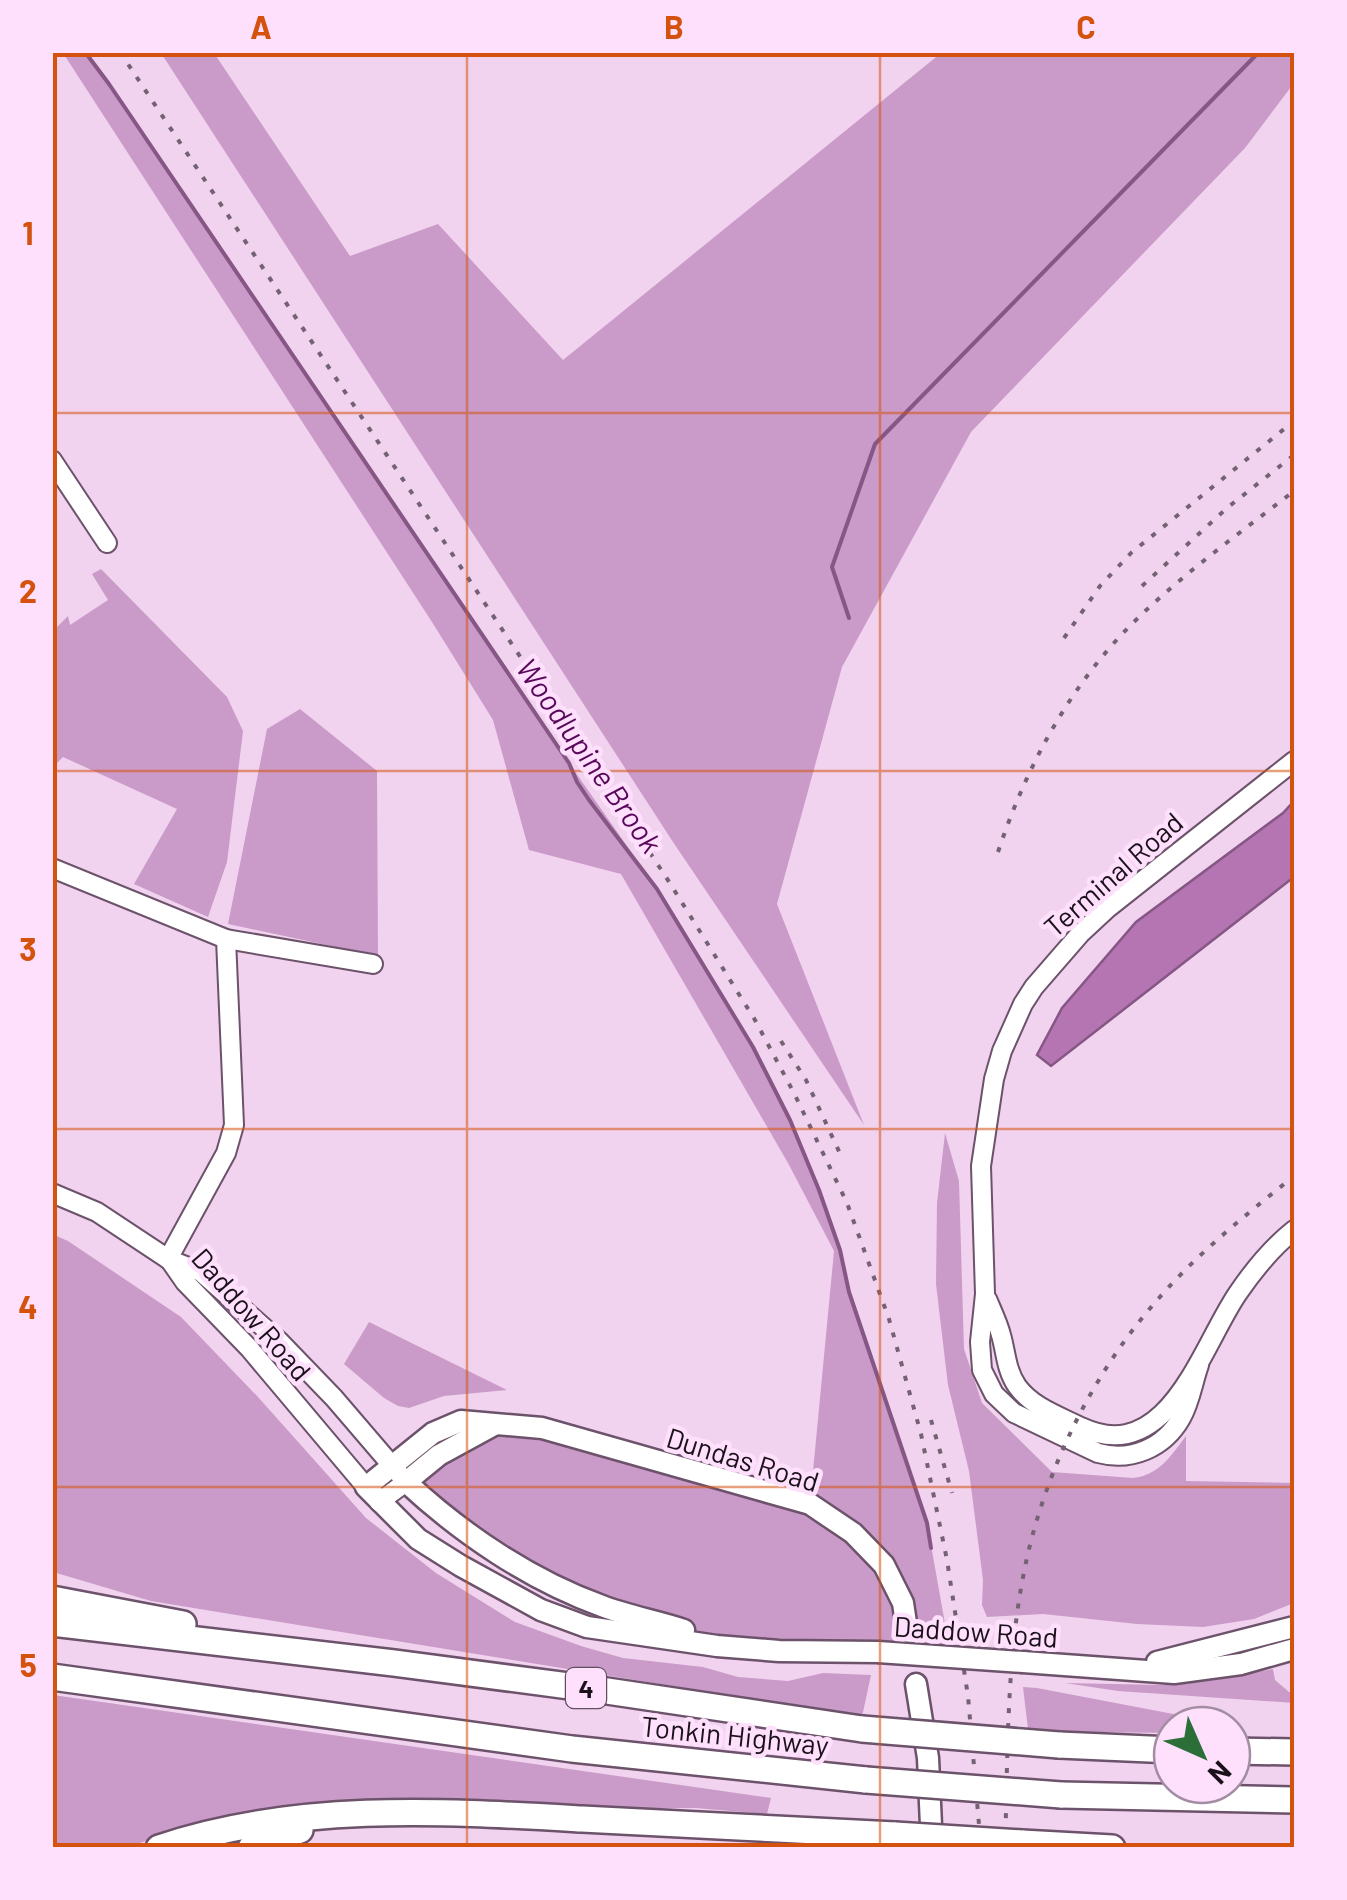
<svg xmlns="http://www.w3.org/2000/svg" width="1347" height="1900" font-family="Barlow,sans-serif">
<style>
.green{fill:#ca9bc8}
.water{fill:#b475b2;stroke:#865785;stroke-width:2.5}
.lines{fill:none;stroke-linecap:round;stroke-linejoin:round}
.stream{stroke:#865785;stroke-width:4}
.minor-casing{stroke:#6c526a;stroke-width:22}
.major-casing{stroke:#6c526a;stroke-width:25}
.highway-casing{stroke:#6c526a;stroke-width:30}
.minor{stroke:#fff;stroke-width:18}
.major{stroke:#fff;stroke-width:20}
.highway{stroke:#fff;stroke-width:25}
.rail{stroke:#746273;stroke-width:4;stroke-dasharray:5 10;stroke-linecap:butt}
.major-bridge-casing{stroke:#6c526a;stroke-width:25;stroke-linecap:butt}
.highway-bridge-casing{stroke:#6c526a;stroke-width:30;stroke-linecap:butt}
.major-bridge{stroke:#fff;stroke-width:20}
.highway-bridge{stroke:#fff;stroke-width:25}
.grid{fill:none;stroke:#d4520e;stroke-width:2.5;stroke-opacity:0.55}
.labels{text-anchor:middle;dominant-baseline:central;stroke-width:9;stroke-linejoin:round;paint-order:stroke}
.shield{fill:#fee0fd;stroke:#5f4f5f;stroke-width:2.5}
.shield-label{font-size:25px;font-weight:bold;fill:#1b111b}
.street-label{font-size:28px;fill:#1b111b;stroke:#fee0fd}
.water-label{font-size:30px;font-style:italic;fill:#59075a;stroke:#fee0fd}
.neatline{fill:none;stroke:#d4520e;stroke-width:4}
.grid-label{font-size:32px;text-anchor:middle;font-weight:bold;fill:#d4520e}
</style>
<rect width="100%" height="100%" fill="#f1d3ef"/>
<!-- green -->
<g class="green">
<path d="M63,53H88L569,763L657,889L753,1047L790,1120L819,1190L840,1250L849,1292L927,1523L951,1657L717,1646L547,1582L406,1482L494,1425L810,1503L834,1251L788,1163L621,874L529,850L493,720L432,622Z"/>
<path d="M161,53H214L350,256L438,224L563,360L941,53H1294V83L1245,148L971,432L842,667L777,904L864,1125L673,842Z"/>
<path d="M101,569L227,697L243,731L227,862L208,917L134,884L177,809L63,757L53,767V631L68,616L70,625L108,600L92,574Z"/>
<path d="M300,709L377,771L378,956L228,924L267,729Z"/>
<path d="M945,1133L959,1181L964,1349L982,1403L1052,1472L1133,1478C1159,1475 1171,1456 1186,1436V1481L1294,1483V1603L1254,1619L1203,1627L1137,1624L1043,1614L987,1617L982,1605L983,1580L969,1471L948,1385L936,1284L937,1203Z"/>
<path d="M52,1234L68,1241L181,1317L258,1397L366,1518L436,1573L515,1622L581,1646L623,1658L703,1667L738,1677L788,1681L823,1673L871,1675L862,1717L151,1601L53,1572Z"/>
<path d="M369,1322L507,1390L444,1396L409,1408L398,1406L384,1398L344,1364Z"/>
<path d="M1273,1669L1275,1680L1289,1692H1294V1703L1118,1691L1065,1683L1161,1685L1215,1680Z"/>
<path d="M1023,1687L1037,1688L1231,1725H1172V1733L1093,1732L1091,1739L1059,1740L1058,1731L1028,1729Z"/>
<path d="M53,1695L771,1798L767,1814L695,1808L550,1809L200,1825L126,1847L53,1848Z"/>
</g>
<!-- water -->
<path class="water" d="M1294,801V877L1051,1066L1037,1055L1062,1008L1136,922L1283,813Z"/>
<g class="lines">
<!-- stream -->
<g class="stream">
<path d="M85,52L109,84L569,763L577,782L589,800L657,889L753,1047L790,1120L819,1190L840,1250L849,1292L927,1523L931,1548"/>
<path d="M849,618L832,567L875,444L1259,52"/>
</g>
<!-- minor casing -->
<g class="minor-casing">
<g id="minor">
<path d="M52,460L107,543"/>
<path d="M52,868L226,939L234,1125L226,1153L168,1259"/>
<path d="M226,939L373,964"/>
<path d="M52,1193L97,1212L168,1259L201,1272L279,1341L334,1398L406,1482L379,1502"/>
<path d="M169,1259L185,1282L249,1348L366,1487"/>
<path d="M987,1299C992,1311 998,1323 1001,1335C1006,1352 1006,1370 1017,1386C1032,1407 1059,1416 1081,1427C1168,1468 1202,1345 1238,1293C1253,1271 1274,1246 1294,1230"/>
<path d="M1199,1365C1193,1382 1190,1403 1181,1418C1164,1448 1131,1462 1098,1453L1014,1413L994,1394L982,1370L980,1342L985,1294L981,1166L994,1079L1002,1051L1023,1004L1034,987L1080,934L1108,908L1294,761"/>
</g>
</g>
<!-- major casing -->
<g class="major-casing">
<g id="major">
<path d="M494,1425L439,1455L406,1482C462,1534 530,1580 602,1606C628,1616 657,1621 684,1630"/>
<path d="M878,1652L779,1651L717,1646L587,1627L541,1610L461,1566L418,1539L366,1487L433,1433L461,1421L542,1428L810,1504L853,1533L884,1565L903,1603L908,1636"/>
<path d="M1023,1662L1174,1673L1241,1664L1294,1649"/>
<path d="M1157,1662L1294,1627"/>
<path d="M916,1684L928,1758L932,1848"/>
</g>
</g>
<!-- highway casing -->
<g class="highway-casing">
<g id="highway">
<path d="M52,1599L183,1624"/>
<path d="M52,1623L394,1663L607,1691L862,1729"/>
<path d="M52,1677L572,1749L866,1780"/>
<path d="M1059,1745L1172,1750"/>
<path d="M1232,1751L1294,1752"/>
<path d="M1061,1795L1294,1800"/>
<path d="M1022,1843L1112,1848"/>
<path d="M159,1848C296,1802 441,1811 582,1819C686,1824 791,1830 895,1835"/>
<path d="M251,1848L300,1830"/>
</g>
</g>
<!-- minor -->
<use href="#minor" class="minor"/>
<!-- major -->
<use href="#major" class="major"/>
<!-- highway -->
<use href="#highway" class="highway"/>
<!-- rail -->
<g class="rail">
<path d="M120,52L666,877L755,1020L795,1095L847,1203L889,1319L921,1434L947,1560L968,1696L981,1848"/>
<path d="M1142,586L1227,508L1294,455"/>
<path d="M1064,638L1100,586L1131,553L1294,421"/>
<path d="M998,852C1025,771 1064,696 1123,633C1174,580 1236,536 1294,491"/>
<path d="M781,1041L806,1080L843,1160"/>
<path d="M931,1420L952,1493"/>
<path d="M1005,1848C1008,1755 1006,1659 1025,1567C1045,1470 1093,1372 1159,1298C1199,1252 1247,1214 1294,1176"/>
</g>
<!-- major-bridge casing -->
<g class="major-bridge-casing">
<path id="major-bridge" d="M878,1652L1023,1662"/>
</g>
<!-- highway-bridge casing -->
<g class="highway-bridge-casing">
<g id="highway-bridge">
<path d="M862,1729L1059,1745"/>
<path d="M866,1780L1061,1795"/>
<path d="M895,1835L1022,1843"/>
</g>
</g>
<!-- major-bridge -->
<use href="#major-bridge" class="major-bridge"/>
<!-- highway-bridge -->
<use href="#highway-bridge" class="highway-bridge"/>
</g>
<!-- grid -->
<path class="grid" d="M467,52V1848M880,52V1848M52,413H1294M52,771H1294M52,1129H1294M52,1487H1294"/>
<g class="labels">
<!-- shield labels -->
<rect class="shield" x="566" y="1668" width="40" height="40" rx="8"/>
<g class="shield-label">
<text x="586" y="1688">4</text>
</g>
<!-- street labels -->
<g class="street-label">
<text transform="translate(1113 874) rotate(-41)">Terminal Road</text>
<text transform="translate(252 1314) rotate(49)">Daddow Road</text>
<text transform="translate(743 1459) rotate(17)">Dundas Road</text>
<text transform="translate(976 1631) rotate(4)">Daddow Road</text>
<text transform="translate(735 1735) rotate(6)">Tonkin Highway</text>
</g>
<!-- water labels -->
<g class="water-label">
<text transform="translate(590 755) rotate(55)">Woodlupine Brook</text>
</g>
</g>
<!-- border -->
<rect width="1347" height="1900" fill="none" stroke="#fee0fd" stroke-width="110"/>
<!-- north arrow -->
<g transform="translate(1202 1755) rotate(135)"><circle r="48" fill="#fee0fd" stroke="#a38da3" stroke-width="2.5"/>
<path d="M0-8L18 38L0 25L-18 38Z" fill="#2b6e38"/>
<text y="-15" font-size="28" font-weight="bold" text-anchor="middle" fill="#1b111b">N</text>
</g>
<rect x="55" y="55" width="1237" height="1790" class="neatline"/>
<g class="grid-label">
<text x="261" y="39">A</text>
<text x="674" y="39">B</text>
<text x="1086" y="39">C</text>
<text x="28" y="245">1</text>
<text x="28" y="603">2</text>
<text x="28" y="961">3</text>
<text x="28" y="1319">4</text>
<text x="28" y="1677">5</text>
</g>
</svg>
